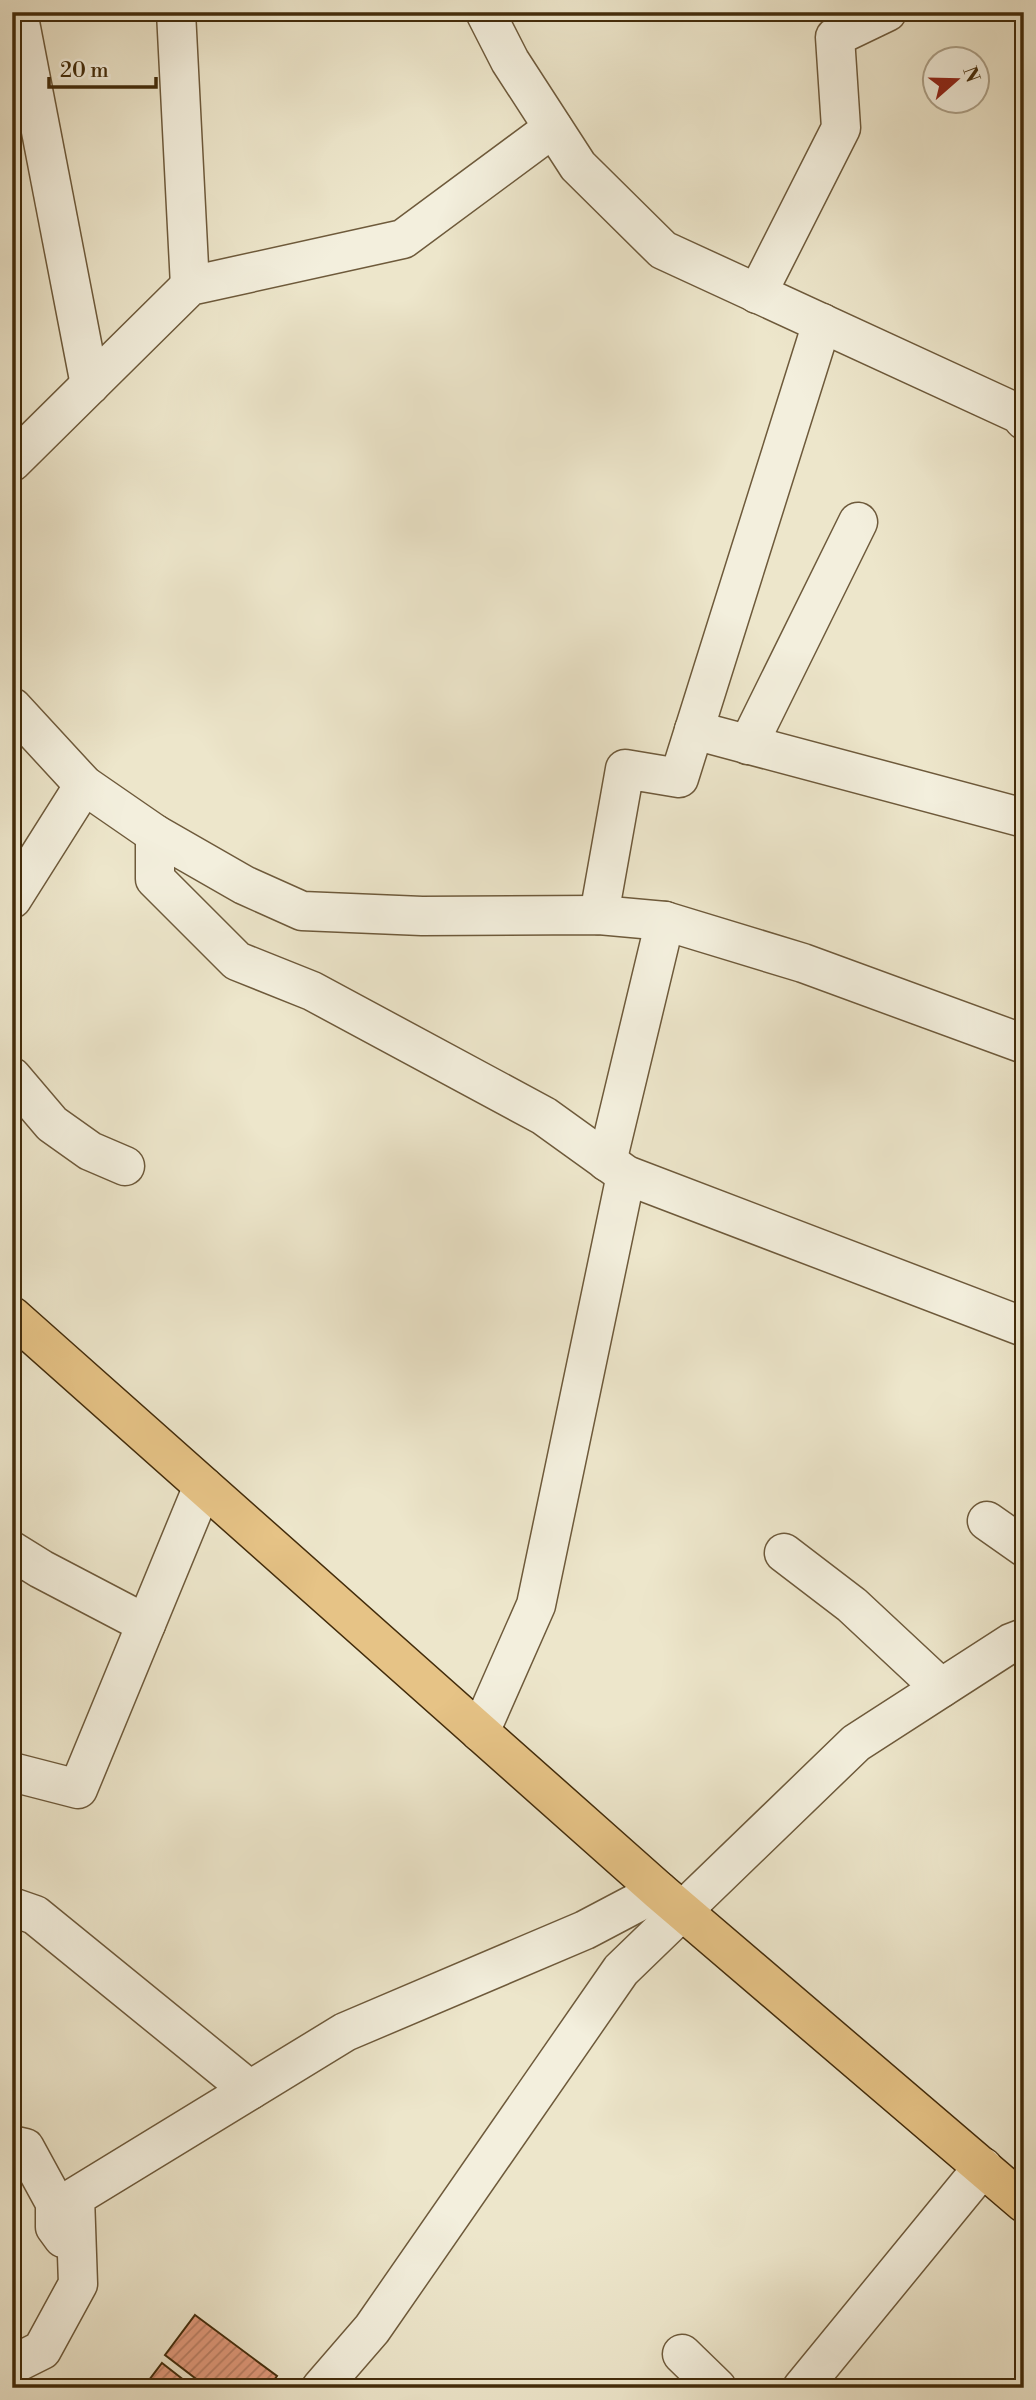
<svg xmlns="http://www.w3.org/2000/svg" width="1036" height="2400" font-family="'Libre Bodoni',serif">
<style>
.building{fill:url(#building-hatch);stroke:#432c0b;stroke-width:2}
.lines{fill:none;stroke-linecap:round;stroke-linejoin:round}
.minor-casing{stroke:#6e5a3b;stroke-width:41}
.major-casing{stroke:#432c0b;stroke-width:41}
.minor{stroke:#f3efdd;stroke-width:38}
.major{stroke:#e6c386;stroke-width:38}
</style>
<defs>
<pattern id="building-hatch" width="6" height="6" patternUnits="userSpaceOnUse" patternTransform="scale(1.75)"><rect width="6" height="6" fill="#e1997b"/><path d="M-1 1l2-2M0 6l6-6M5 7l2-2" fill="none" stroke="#b87d63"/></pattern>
</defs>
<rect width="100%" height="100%" fill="#ede6cb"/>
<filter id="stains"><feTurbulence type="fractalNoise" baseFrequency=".00286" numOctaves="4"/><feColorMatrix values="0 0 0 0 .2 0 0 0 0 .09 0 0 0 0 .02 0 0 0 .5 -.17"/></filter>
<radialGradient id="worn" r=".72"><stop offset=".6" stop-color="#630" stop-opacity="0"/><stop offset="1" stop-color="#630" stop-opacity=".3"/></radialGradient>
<!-- building -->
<g class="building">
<path d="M195,2315L277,2376L268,2388H208L165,2355Z"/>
<path d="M162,2363L194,2388H143Z"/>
</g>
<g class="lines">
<!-- minor casing -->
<g class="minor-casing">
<g id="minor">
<path d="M18,12L90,385"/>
<path d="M176,12L190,286"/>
<path d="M485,12L510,61L578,166L663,250L1019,414L1024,420"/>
<path d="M757,294L841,128L835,37L887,12"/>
<path d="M12,462L190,286L403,239L553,128"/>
<path d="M12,707L84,785L155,834L244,885L302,911L422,916L599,915L665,921L803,963L1024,1044"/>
<path d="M694,730L1024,818"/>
<path d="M748,745L858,522"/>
<path d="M155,834V879L237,961L312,991L544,1116L626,1175L1024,1327"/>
<path d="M12,899L84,785"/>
<path d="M599,915L625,769L679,778L822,323"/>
<path d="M12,1077L52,1124L90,1151L125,1166"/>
<path d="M607,1162L665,921"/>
<path d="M987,1521L1024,1547"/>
<path d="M12,1551L41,1569L146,1624"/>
<path d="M784,1553L852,1605L941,1688"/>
<path d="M480,1732L536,1605L626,1175"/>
<path d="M12,1772L78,1789L203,1486"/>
<path d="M12,1907L35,1915L250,2090"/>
<path d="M12,2145L25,2148L55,2203V2227L63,2238"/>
<path d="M682,2354L717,2388"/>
<path d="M12,2365L42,2350L78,2284L75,2197L345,2032L585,1930L659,1891"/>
<path d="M321,2388L372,2329L621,1970L856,1743L1011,1643L1024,1638"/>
<path d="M802,2388L983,2167"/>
</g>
</g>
<!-- major casing -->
<g class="major-casing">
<path id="major" d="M12,1316L659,1891L1024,2203"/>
</g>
<!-- minor -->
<use href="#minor" class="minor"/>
<!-- major -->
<use href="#major" class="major"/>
</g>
<!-- margin -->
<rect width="1036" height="2400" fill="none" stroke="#ede6cb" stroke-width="42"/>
<rect x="14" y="14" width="1008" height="2372" fill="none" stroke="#432c0b" stroke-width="3.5"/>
<rect x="21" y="21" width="994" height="2358" fill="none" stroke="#432c0b" stroke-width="2"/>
<!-- north arrow -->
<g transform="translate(956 80) rotate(70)"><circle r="33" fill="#f3efdd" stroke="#ada189" stroke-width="2"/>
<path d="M0-5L12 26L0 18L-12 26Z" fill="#8f2418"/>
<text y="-10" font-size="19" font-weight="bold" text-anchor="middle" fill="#432c0b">N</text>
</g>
<!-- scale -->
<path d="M49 77v10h107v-10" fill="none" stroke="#432c0b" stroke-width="3.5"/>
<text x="60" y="77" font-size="21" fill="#432c0b" stroke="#f3efdd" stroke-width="5" paint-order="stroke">20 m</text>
<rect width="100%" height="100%" filter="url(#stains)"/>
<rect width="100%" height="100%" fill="url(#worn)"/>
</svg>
